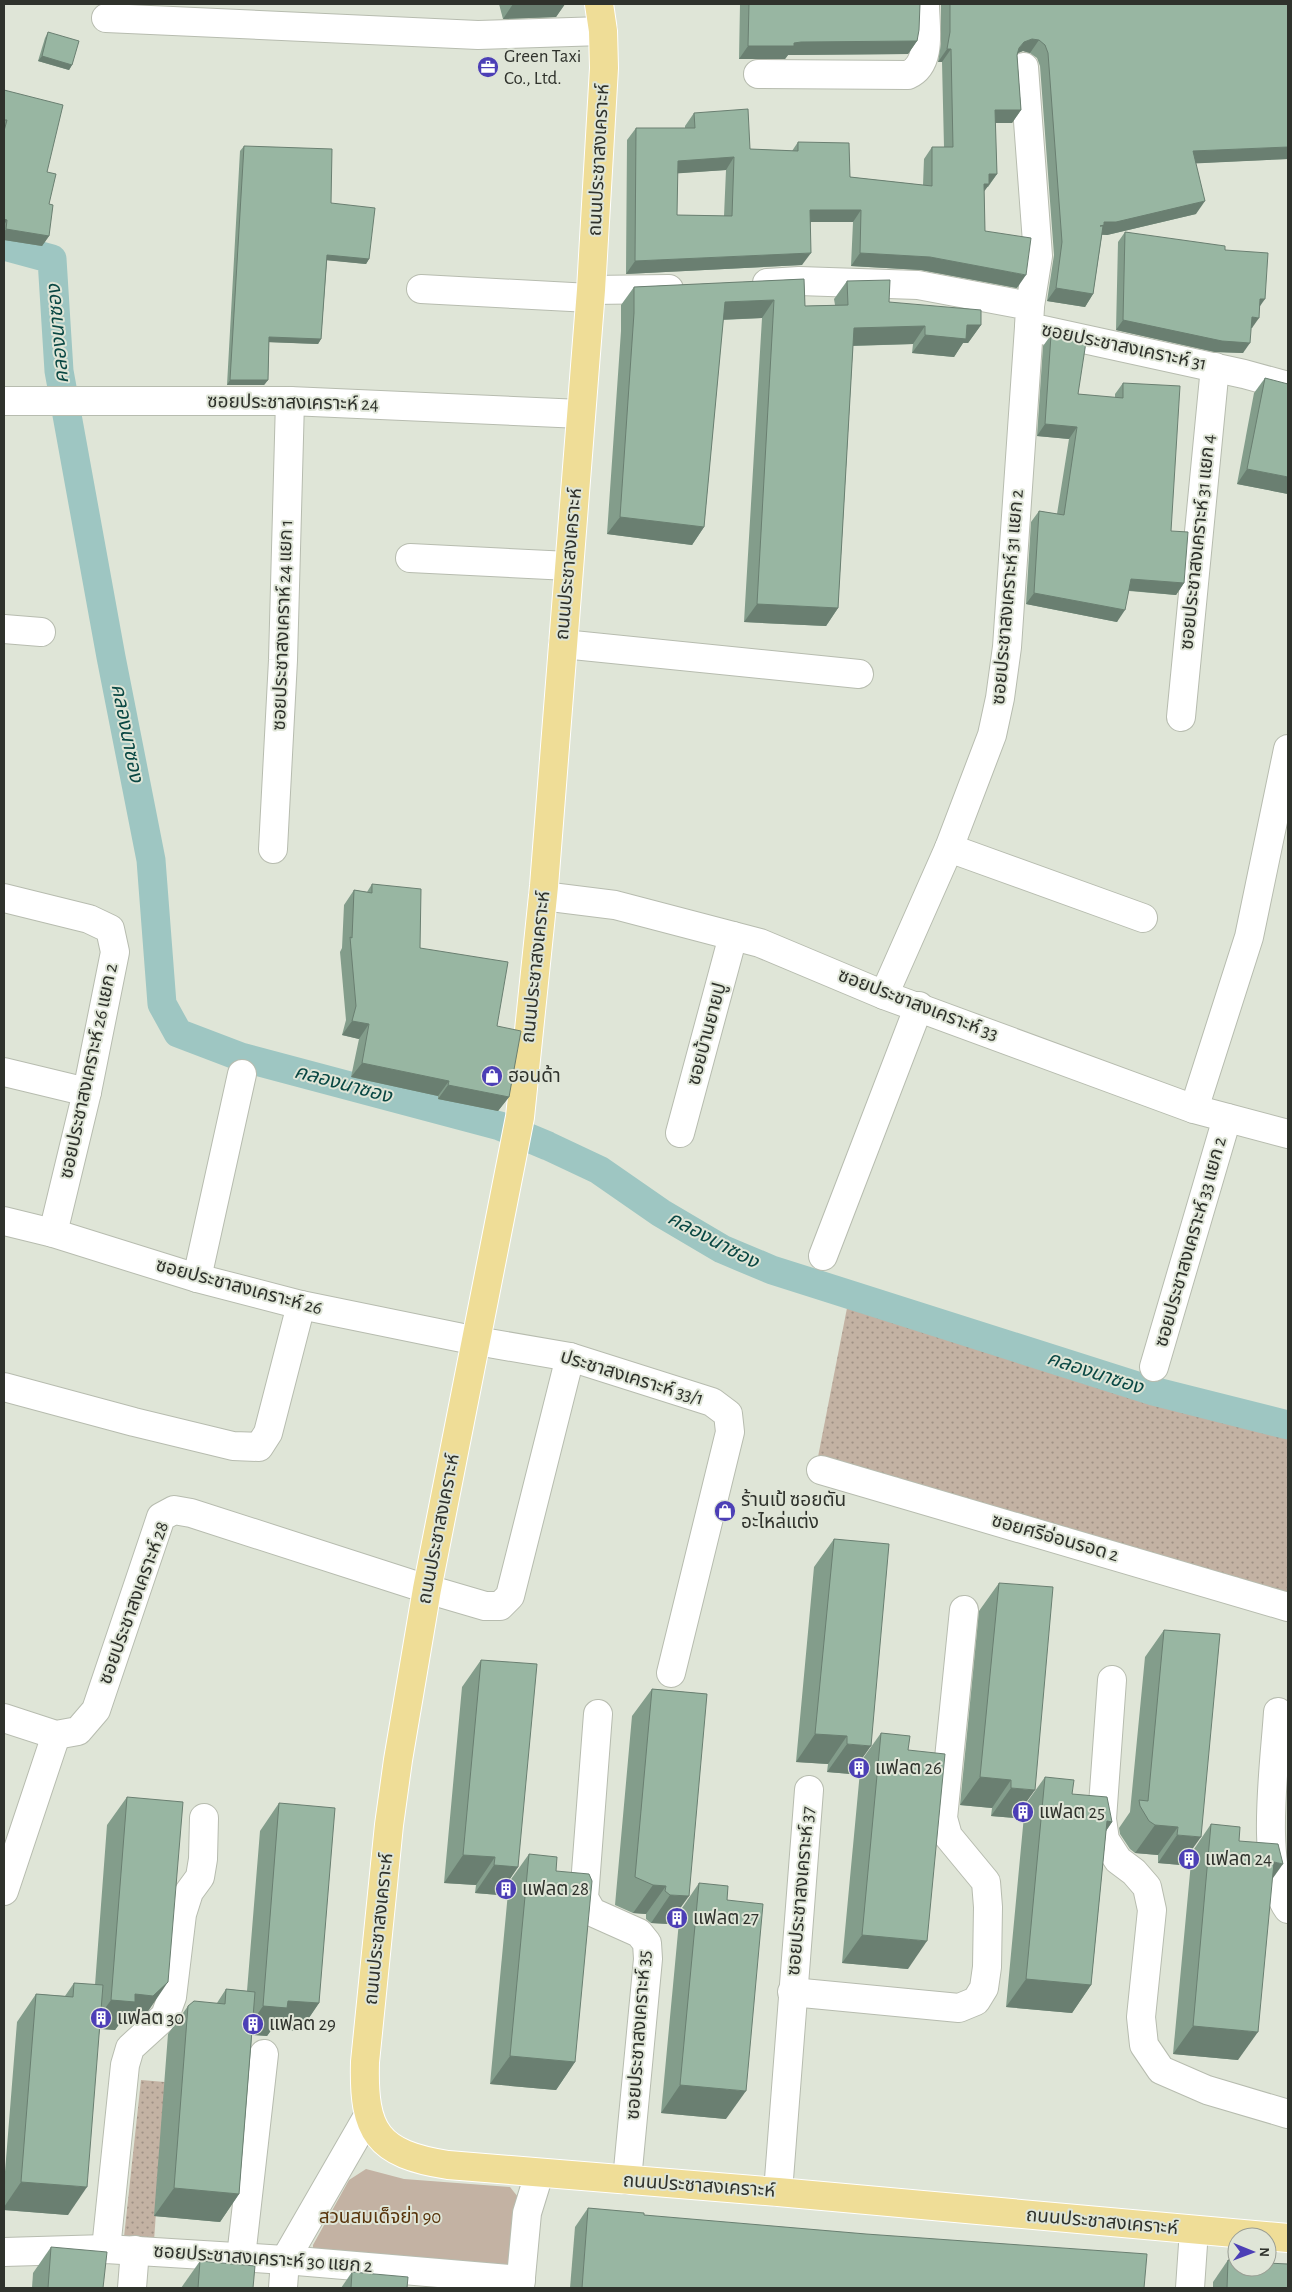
<svg xmlns="http://www.w3.org/2000/svg" width="1292" height="2292" font-family="'Alegreya Sans','Noto Sans Thai',sans-serif">
<style>
.grass{fill:url(#grass-dots)}
.park{fill:#c3b2a3}
.lines{fill:none;stroke-linecap:round;stroke-linejoin:round}
.canal{stroke:#9ec6c2;stroke-width:29}
.minor-casing{stroke:#b7bcaf;stroke-width:30}
.major-casing{stroke:#fff;stroke-width:30}
.minor{stroke:#fff;stroke-width:28}
.major{stroke:#efdd97;stroke-width:28}
.wall{fill:#839d8b;fill-rule:evenodd}
.shaded-wall{fill:#6a7f71}
.building{fill:#98b6a2;stroke:#6a7f71;fill-rule:evenodd}
.labels{text-anchor:middle;dominant-baseline:central;stroke-width:4;stroke-linejoin:round;paint-order:stroke}
.poi-label{font-size:19px;fill:#2f322c;stroke:#dfe5d7;text-anchor:start}
.street-label{font-size:19px;fill:#2f322c;stroke:#dfe5d7}
.park-label{font-size:19px;fill:#57330a;stroke:#dfe5d7}
.water-label{font-size:20px;font-style:italic;fill:#094743;stroke:#dfe5d7}
</style>
<defs>
<pattern id="grass-dots" width="8" height="8" patternUnits="userSpaceOnUse" patternTransform="scale(1.25)"><rect width="8" height="8" fill="#c3b2a3"/><path d="M2 2h.1M6 6h.1" fill="none" stroke="#9f9185" stroke-width="1.8" stroke-linecap="round"/></pattern>
</defs>
<rect width="100%" height="100%" fill="#dfe5d7"/>
<!-- grass -->
<g class="grass">
<path d="M847,1308L1288,1433V1599L817,1462Z"/>
<path d="M141,2080L165,2082L154,2241L124,2237Z"/>
</g>
<!-- park -->
<path class="park" d="M366,2169L404,2179L510,2187L518,2197L511,2269L313,2254V2245L349,2180Z"/>
<g class="lines">
<!-- canal -->
<path class="canal" d="M4,246L52,259L59,371L111,657L151,860L162,1004L178,1033L241,1057L500,1126L548,1146L599,1170L661,1213L722,1249L772,1270L1153,1391L1288,1425"/>
<!-- minor casing -->
<g class="minor-casing">
<g id="minor">
<path d="M106,18L478,35L603,31"/>
<path d="M1024,67L1038,256L1030,306"/>
<path d="M758,74L908,75C933,64 925,26 925,4"/>
<path d="M767,283L799,281L918,285L1030,306L1029,327L1244,374L1288,386"/>
<path d="M421,289L590,298"/>
<path d="M591,290L669,289"/>
<path d="M4,401H290L581,414"/>
<path d="M410,558L569,566"/>
<path d="M4,629L41,632"/>
<path d="M563,644L859,674"/>
<path d="M1181,717L1215,367"/>
<path d="M949,848L1143,918"/>
<path d="M273,849L283,660L290,401"/>
<path d="M543,896L615,905L760,943L884,995L1194,1109L1288,1134"/>
<path d="M4,898L89,919L110,929L115,952L87,1092L53,1233"/>
<path d="M884,995L949,848L992,735L1000,698L1007,647L1029,327"/>
<path d="M4,1072L87,1092"/>
<path d="M1194,1109L1249,937L1288,749"/>
<path d="M680,1133L733,936"/>
<path d="M4,1221L53,1233L197,1278L301,1305L477,1341L570,1357L712,1402L728,1414L730,1432L671,1673"/>
<path d="M823,1256L919,1006"/>
<path d="M197,1278L242,1074"/>
<path d="M1154,1367L1227,1118"/>
<path d="M4,1387L134,1422L233,1446L259,1447L268,1433L301,1305"/>
<path d="M821,1470L1288,1607"/>
<path d="M1112,1680L1102,1819L1105,1840L1118,1860L1134,1872L1147,1887L1152,1910L1141,2017L1144,2045L1161,2070L1207,2090L1288,2114"/>
<path d="M1278,1712C1275,1762 1259,1869 1288,1909"/>
<path d="M598,1714L584,1898L592,1912L639,1933L647,1943L648,1959L627,2180"/>
<path d="M4,1718L56,1735L78,1731L96,1710L157,1529L161,1517L174,1510L191,1513L427,1589L485,1606H500L510,1596L570,1357"/>
<path d="M4,1891L56,1735"/>
<path d="M792,1992L959,2008L976,2001L984,1988L987,1967L988,1907L986,1882L948,1836L943,1818L964,1610"/>
<path d="M778,2192L809,1790"/>
<path d="M106,2249L125,2065L130,2048L165,2016L172,1997L182,1914L189,1892L200,1877L203,1859L204,1818"/>
<path d="M4,2252L106,2249L285,2260L521,2280"/>
<path d="M241,2257L264,2054"/>
<path d="M132,2288L135,2250"/>
<path d="M283,2288L285,2260L368,2116"/>
<path d="M520,2288L527,2213L539,2174"/>
<path d="M1190,2288L1194,2230"/>
</g>
</g>
<!-- major casing -->
<g class="major-casing">
<path id="major" d="M599,4L603,31L604,68L591,290L544,886L520,1117L427,1589L398,1760L389,1825L365,2062C363,2132 377,2154 448,2165L778,2192L1288,2238"/>
</g>
<!-- minor -->
<use href="#minor" class="minor"/>
<!-- major -->
<use href="#major" class="major"/>
</g>
<!-- wall -->
<g class="wall">
<path d="M499,4H565L556,17L503,19Z"/>
<path d="M740,4H920L917,41L908,54L792,55H788L785,59H739Z"/>
<path d="M941,4H1288V159L1196,163V214L1107,235H1102L1093,294L1085,307L1047,301L1054,255L1040,66L1037,58L1030,53L1023,51L1018,53L1017,55L1021,110L1012,123H995L997,174L988,187H987L984,191L985,231L1017,288L921,270L851,266L853,222H811L802,265L626,274L627,140L636,128H685V126L694,113L750,149L792,151L798,142L850,177L923,185L924,159L932,147H944L942,62H938L941,44ZM726,170L724,216L677,215V173Z"/>
<path d="M48,32L72,65L69,70L38,61L45,38Z"/>
<path d="M4,90L47,172L49,204V236L42,246L4,240Z"/>
<path d="M244,146L331,203L369,259L366,264L327,260L321,339L318,344L269,342L268,380L264,385H227L240,151Z"/>
<path d="M1125,232L1225,250L1260,307L1252,328H1251L1243,353L1215,352L1116,330L1118,242Z"/>
<path d="M804,279L805,306L835,305L834,299L847,281L889,302L981,325L968,343H963L954,357L912,353L913,344L853,346L838,608L826,626L744,622L762,318L723,320L704,527L692,545L607,534L621,331V305L634,287Z"/>
<path d="M1051,335L1078,394L1115,398V394L1123,383L1171,531L1184,583L1176,595L1129,591L1117,622L1026,604L1031,522L1039,511L1057,514L1069,439L1037,436L1043,346Z"/>
<path d="M1265,378L1288,494L1237,484L1254,393Z"/>
<path d="M372,884L420,948L497,1026L509,1097L498,1111L438,1099V1096L351,1077L359,1039L342,1035L346,1020L340,952L342,948L344,905L354,890L367,892Z"/>
<path d="M834,1539L851,1774L827,1772L828,1764L796,1762L814,1567Z"/>
<path d="M999,1583L1015,1818L991,1816L992,1808L960,1805L979,1611Z"/>
<path d="M1164,1630L1181,1865L1158,1863V1855L1135,1853L1130,1849L1120,1834L1119,1828L1130,1812L1145,1657Z"/>
<path d="M481,1660L518,1867L499,1895L475,1893L476,1885L444,1883L462,1687Z"/>
<path d="M652,1689L707,1694L669,1924L651,1923L646,1919V1914L633,1913L615,1905L632,1716Z"/>
<path d="M881,1733L908,1750V1969L842,1963L861,1761Z"/>
<path d="M1045,1777L1072,1794L1112,1822L1106,1831L1091,1985L1072,2013L1006,2007L1025,1805Z"/>
<path d="M127,1797L149,2010L133,2024L120,2023L115,2030L100,2029L68,2215L4,2210V2184L17,2022L36,1994L65,1996L74,1983L95,1985L107,1825Z"/>
<path d="M279,1803L319,2003L300,2031L272,2029L267,2036L252,2035L239,2194L220,2222L154,2216L168,2034L188,2006L217,2003L226,1989L247,1991L260,1831Z"/>
<path d="M1211,1824L1239,1841L1272,1879L1238,2060L1173,2054L1192,1852Z"/>
<path d="M529,1854L556,1871L575,2062L556,2090L490,2084L509,1882Z"/>
<path d="M699,1883L727,1900L726,2119L661,2113L680,1911Z"/>
<path d="M588,2208L644,2215L1144,2288H570L575,2227Z"/>
<path d="M51,2247L103,2288H32L33,2273Z"/>
<path d="M1228,2260L1288,2288H1213V2282Z"/>
<path d="M200,2261L253,2288H181Z"/>
<path d="M352,2272L407,2288H341Z"/>
</g>
<!-- shaded-wall -->
<g class="shaded-wall">
<path d="M513,4H565L556,17L503,19Z"/>
<path d="M1032,39L1039,40L1030,53L1023,51L1015,54L1010,61L1024,42Z"/>
<path d="M917,41L908,54L792,55H788L785,59H739L748,46L801,42Z"/>
<path d="M947,49H951L942,62H938Z"/>
<path d="M42,56L72,65L69,70L38,61Z"/>
<path d="M995,110H1021L1012,123H986Z"/>
<path d="M1288,147V159L1184,164L1193,151Z"/>
<path d="M734,157L726,170L669,174L678,161Z"/>
<path d="M989,174H997L980,197H975Z"/>
<path d="M1205,201L1196,214L1107,235L1097,234L1104,222Z"/>
<path d="M810,210H861L853,222H802Z"/>
<path d="M4,219L7,220L4,225Z"/>
<path d="M6,229L49,236L42,246L4,240V232Z"/>
<path d="M811,253L802,265L626,274L635,261Z"/>
<path d="M860,253L930,257L1026,275L1017,288L921,270L851,266Z"/>
<path d="M327,255L369,259L366,264L324,260Z"/>
<path d="M1056,288L1093,294L1085,307L1047,301Z"/>
<path d="M1260,299H1265L1258,309Z"/>
<path d="M774,300L762,318L712,320L725,302Z"/>
<path d="M1252,317L1259,318L1252,328H1245Z"/>
<path d="M1123,320L1250,343L1243,353L1215,352L1116,330Z"/>
<path d="M967,325H981L968,343H963L954,357L912,353L925,335Z"/>
<path d="M925,326L913,344L842,346L854,328Z"/>
<path d="M269,337L321,339L318,344L265,342Z"/>
<path d="M230,380H268L264,385H227Z"/>
<path d="M1045,424L1077,427L1069,439L1037,436Z"/>
<path d="M1247,469L1288,477V494L1237,484Z"/>
<path d="M620,517L704,527L692,545L607,534Z"/>
<path d="M1131,579L1184,583L1176,595L1123,590Z"/>
<path d="M1034,593L1125,610L1117,622L1026,604Z"/>
<path d="M757,604L838,608L826,626L744,622Z"/>
<path d="M352,1021L369,1024L359,1039L342,1035Z"/>
<path d="M362,1063L449,1081L438,1096L351,1077Z"/>
<path d="M448,1085L509,1097L498,1111L438,1099Z"/>
<path d="M815,1734L847,1736L828,1764L796,1762Z"/>
<path d="M847,1744L871,1746L851,1774L827,1772Z"/>
<path d="M980,1777L1011,1780L992,1808L960,1805Z"/>
<path d="M1011,1788L1035,1790L1015,1818L991,1816Z"/>
<path d="M1107,1821L1112,1822L1093,1850Z"/>
<path d="M1155,1825L1178,1827L1158,1855L1135,1853Z"/>
<path d="M1177,1835L1201,1837L1181,1865L1158,1863Z"/>
<path d="M463,1855L495,1857L476,1885L444,1883Z"/>
<path d="M1274,1862L1283,1864L1263,1892Z"/>
<path d="M494,1865L518,1867L499,1895L475,1893Z"/>
<path d="M653,1885L666,1886L646,1914L633,1913Z"/>
<path d="M670,1895L689,1896L669,1924L651,1923Z"/>
<path d="M862,1935L927,1941L908,1969L842,1963Z"/>
<path d="M1026,1979L1091,1985L1072,2013L1006,2007Z"/>
<path d="M168,1982L149,2010L133,2024L120,2023L115,2030L91,2028L111,2000L135,1994Z"/>
<path d="M288,2001L319,2003L300,2031L272,2029L267,2036L244,2034L263,2006Z"/>
<path d="M1193,2026L1258,2032L1238,2060L1173,2054Z"/>
<path d="M510,2056L575,2062L556,2090L490,2084Z"/>
<path d="M680,2085L746,2091L726,2119L661,2113Z"/>
<path d="M21,2182L87,2187L68,2215L4,2210V2207Z"/>
<path d="M174,2188L239,2194L220,2222L154,2216Z"/>
</g>
<!-- building -->
<g class="building">
<path d="M749,4H920L919,30L917,41L801,42L794,43V46H748Z"/>
<path d="M950,4H1288V147L1193,151L1205,201L1116,222H1104V225L1100,226H1103L1093,294L1056,288L1062,242L1048,53L1045,45L1039,40L1032,39L1024,42L1019,48L1017,55L1021,110H995L997,174H989V184H984L985,231L1031,238L1026,275L930,257L860,253L861,210H810L811,253L635,261L636,128H695L694,113L748,109L750,149L798,151V142L849,143L850,177L932,186V147H953L951,49H947L950,32ZM734,157L732,216L677,215L678,161Z"/>
<path d="M48,32L79,41L72,65L42,56Z"/>
<path d="M4,90L63,105L47,172L56,174L49,204L53,205L49,236L6,229L7,220L4,219V131L7,120H4Z"/>
<path d="M244,146L332,149L331,203L375,208L369,259L327,255L321,339L269,337L268,380H230Z"/>
<path d="M1125,232L1225,246V250L1268,253L1265,299H1260L1259,318L1252,317L1250,343L1222,341L1123,320Z"/>
<path d="M804,279L805,306L848,305L847,281L890,280L889,302L981,310V325H967L966,339L925,335V326L854,328L838,608L757,604L774,300L725,302L704,527L620,517L634,313V287Z"/>
<path d="M1051,335L1086,342L1078,394L1123,398V383L1180,386L1171,531L1188,532L1184,583L1131,579L1125,610L1034,593L1039,511L1064,515L1077,427L1045,424Z"/>
<path d="M1265,378L1288,384V477L1247,469Z"/>
<path d="M372,884L421,889L420,948L508,962L497,1026L521,1031L509,1097L448,1085L449,1081L362,1063L369,1024L352,1021L356,1006L350,937L352,938L354,890L372,893Z"/>
<path d="M834,1539L889,1544L871,1746L847,1744V1736L815,1734Z"/>
<path d="M999,1583L1053,1587L1035,1790L1011,1788V1780L980,1777Z"/>
<path d="M1164,1630L1220,1634L1201,1837L1177,1835L1178,1827L1155,1825L1149,1821L1140,1806L1139,1800L1148,1801Z"/>
<path d="M481,1660L537,1664L518,1867L494,1865L495,1857L463,1855Z"/>
<path d="M652,1689L707,1694L689,1896L670,1895L665,1891L666,1886L653,1885L635,1877Z"/>
<path d="M881,1733L910,1736L908,1750L945,1754L927,1941L862,1935Z"/>
<path d="M1045,1777L1074,1780L1072,1794L1107,1797L1112,1822L1107,1821L1091,1985L1026,1979Z"/>
<path d="M127,1797L183,1802L168,1982L153,1996L135,1994V2002L111,2000Z"/>
<path d="M279,1803L335,1808L319,2003L288,2001L287,2008L263,2006Z"/>
<path d="M1211,1824L1240,1827L1239,1841L1278,1844L1283,1864L1274,1862L1258,2032L1193,2026Z"/>
<path d="M529,1854L557,1857L556,1871L589,1874L592,1881L575,2062L510,2056Z"/>
<path d="M699,1883L728,1886L727,1900L763,1904L746,2091L680,2085Z"/>
<path d="M74,1983L103,1985L87,2187L21,2182L36,1994L73,1997Z"/>
<path d="M226,1989L255,1992L239,2194L174,2188L188,2006L194,2001L225,2004Z"/>
<path d="M588,2208L644,2213V2215L866,2234L1147,2254L1144,2288H582Z"/>
<path d="M51,2247L107,2252L103,2288H48Z"/>
<path d="M1228,2260L1237,2261V2267H1267V2263L1288,2264V2288H1227Z"/>
<path d="M200,2261L255,2266L253,2288H198Z"/>
<path d="M352,2272L408,2277L407,2288H351Z"/>
</g>
<!-- icons -->
<defs>
<g id="office-disc" transform="scale(1.125)"><circle r="9.5" fill="#4c3fb6" stroke="#dfe5d7"/><path d="M-6-3h4V-5.5h4V-3h4V5H-6ZM-1-4.5V-3h2v-1.5ZM-6 0V1H6V0Z" fill="#fff"/></g>
<g id="shop-disc" transform="scale(1.125)"><circle r="9.5" fill="#4c3fb6" stroke="#dfe5d7"/><path d="M-5-2.5h2.3a2.7 3.5 0 0 1 5.4 0H5L5.5 6h-11ZM-1.5-2.5h3a1.5 2.3 0 0 0-3 0Z" fill="#fff"/></g>
<g id="building-disc" transform="scale(1.125)"><circle r="9.5" fill="#4c3fb6" stroke="#dfe5d7"/><path d="M-4-6H4V6H1V3H-1V6H-4ZM-2.5-4.3h1.7v1.8h-1.7ZM.8-4.3h1.7v1.8H.8ZM-2.5-1h1.7V.8h-1.7ZM.8-1h1.7V.8H.8Z" fill="#fff"/></g>
</defs>
<g fill-rule="evenodd">
<use href="#office-disc" x="488" y="67"/>
<use href="#shop-disc" x="492" y="1076"/>
<use href="#shop-disc" x="725" y="1511"/>
<use href="#building-disc" x="859" y="1768"/>
<use href="#building-disc" x="1023" y="1812"/>
<use href="#building-disc" x="1189" y="1859"/>
<use href="#building-disc" x="506" y="1889"/>
<use href="#building-disc" x="677" y="1918"/>
<use href="#building-disc" x="101" y="2018"/>
<use href="#building-disc" x="253" y="2024"/>
</g>
<g class="labels">
<!-- poi labels -->
<g class="poi-label">
<text x="504" y="56">Green Taxi<tspan x="504" dy="22">Co., Ltd.</tspan></text>
<text x="508" y="1076">ฮอนด้า</text>
<text x="741" y="1500">ร้านเป้ ซอยตัน<tspan x="741" dy="22">อะไหล่แต่ง</tspan></text>
<text x="875" y="1768">แฟลต 26</text>
<text x="1039" y="1812">แฟลต 25</text>
<text x="1205" y="1859">แฟลต 24</text>
<text x="522" y="1889">แฟลต 28</text>
<text x="693" y="1918">แฟลต 27</text>
<text x="117" y="2018">แฟลต 30</text>
<text x="269" y="2024">แฟลต 29</text>
</g>
<!-- street labels -->
<g class="street-label">
<text transform="translate(599 160) rotate(-87)">ถนนประชาสงเคราะห์</text>
<text transform="translate(1124 347) rotate(12)">ซอยประชาสงเคราะห์ 31</text>
<text transform="translate(293 403) rotate(1)">ซอยประชาสงเคราะห์ 24</text>
<text transform="translate(1198 542) rotate(-84)">ซอยประชาสงเคราะห์ 31 แยก 4</text>
<text transform="translate(569 564) rotate(-85)">ถนนประชาสงเคราะห์</text>
<text transform="translate(1008 597) rotate(-85)">ซอยประชาสงเคราะห์ 31 แยก 2</text>
<text transform="translate(283 625) rotate(-88)">ซอยประชาสงเคราห์ 24 แยก 1</text>
<text transform="translate(536 967) rotate(-84)">ถนนประชาสงเคราะห์</text>
<text transform="translate(918 1005) rotate(21)">ซอยประชาสงเคราะห์ 33</text>
<text transform="translate(707 1034) rotate(-75)">ซอยบ้านยายปู</text>
<text transform="translate(89 1071) rotate(-78)">ซอยประชาสงเคราะห์ 26 แยก 2</text>
<text transform="translate(1191 1242) rotate(-74)">ซอยประชาสงเคราะห์ 33 แยก 2</text>
<text transform="translate(239 1287) rotate(15)">ซอยประชาสงเคราะห์ 26</text>
<text transform="translate(632 1378) rotate(17)">ประชาสงเคราะห์ 33/1</text>
<text transform="translate(439 1529) rotate(-79)">ถนนประชาสงเคราะห์</text>
<text transform="translate(1055 1538) rotate(16)">ซอยศรีอ่อนรอด 2</text>
<text transform="translate(134 1603) rotate(-70)">ซอยประชาสงเคราะห์ 28</text>
<text transform="translate(801 1891) rotate(-85)">ซอยประชาสงเคราะห์ 37</text>
<text transform="translate(379 1929) rotate(-84)">ถนนประชาสงเคราะห์</text>
<text transform="translate(639 2035) rotate(-86)">ซอยประชาสงเคราะห์ 35</text>
<text transform="translate(699 2186) rotate(4)">ถนนประชาสงเคราะห์</text>
<text transform="translate(1102 2222) rotate(5)">ถนนประชาสงเคราะห์</text>
<text transform="translate(263 2259) rotate(4)">ซอยประชาสงเคราะห์ 30 แยก 2</text>
</g>
<!-- park labels -->
<g class="park-label">
<text x="380" y="2217">สวนสมเด็จย่า 90</text>
</g>
<!-- water labels -->
<g class="water-label">
<text transform="translate(58 334) rotate(-95)">คลองนาซอง</text>
<text transform="translate(127 733) rotate(79)">คลองนาซอง</text>
<text transform="translate(343 1084) rotate(15)">คลองนาซอง</text>
<text transform="translate(713 1240) rotate(28)">คลองนาซอง</text>
<text transform="translate(1095 1373) rotate(18)">คลองนาซอง</text>
</g>
</g>
<!-- border -->
<rect width="1292" height="2292" fill="none" stroke="#2f322c" stroke-width="10"/>
<!-- north arrow -->
<g transform="translate(1252 2252) rotate(91)"><circle r="24" fill="#dfe5d7" stroke="#999d93"/>
<path d="M0-4L9 19L0 12L-9 19Z" fill="#4c3fb6"/>
<text y="-8" font-size="14" font-weight="bold" text-anchor="middle" fill="#2f322c">N</text>
</g>
</svg>
